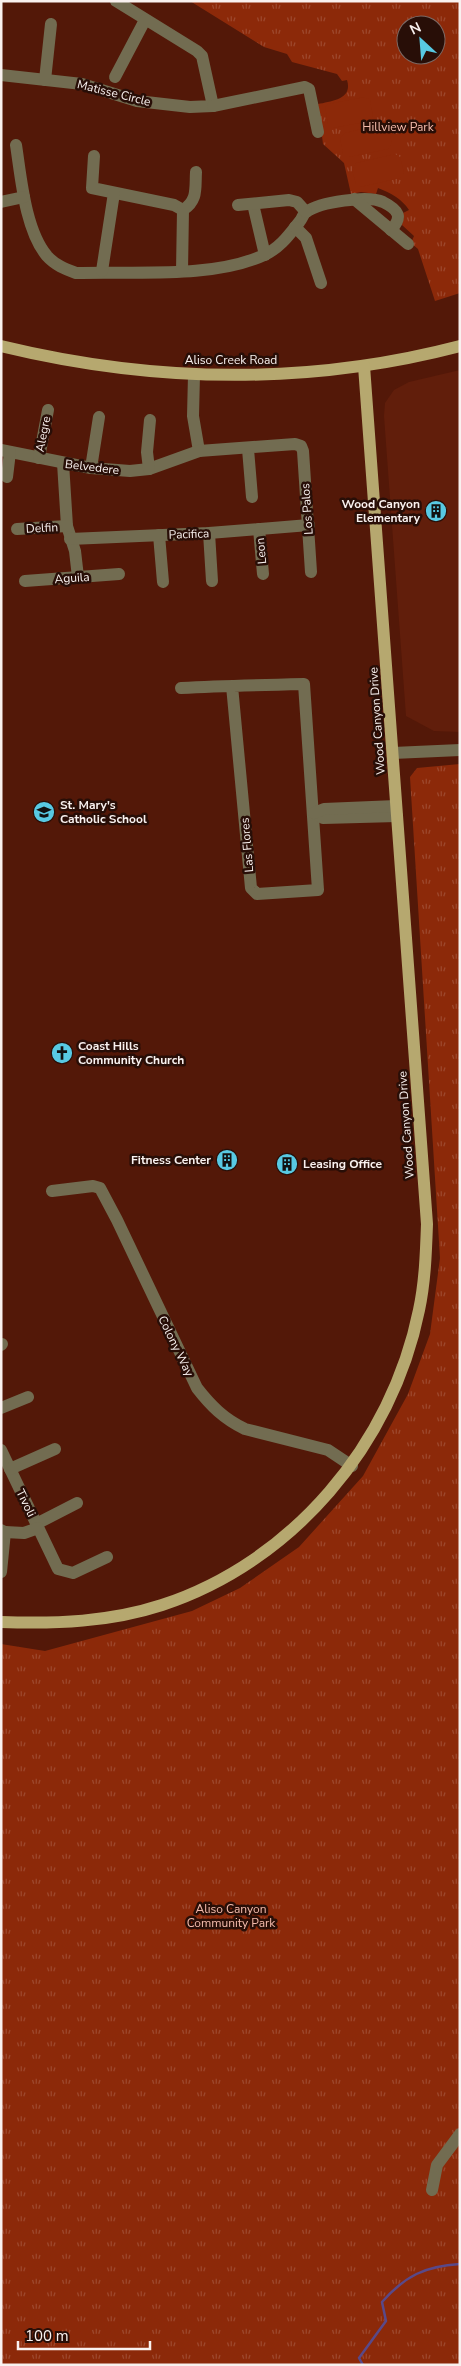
<svg xmlns="http://www.w3.org/2000/svg" width="461" height="2366" font-family="'Nunito Sans',sans-serif">
<style>
.built{fill:#611e0b}
.park{fill:url(#park-tufts);fill-rule:evenodd}
.pitch{fill:#8c2909}
.lines{fill:none;stroke-linecap:round;stroke-linejoin:round}
.stream{stroke:#594989;stroke-width:2.5}
.minor{stroke:#726c51;stroke-width:12}
.major{stroke:#b6a86f;stroke-width:12}
.labels{text-anchor:middle;dominant-baseline:central;stroke-width:5;stroke-linejoin:round;paint-order:stroke}
.street-label{font-size:12px;fill:#f9f1ef;stroke:#280e07}
.park-label{font-size:12px;fill:#f4bbac;stroke:#280e07}
.poi-label{font-size:12px;font-weight:bold;fill:#f9f1ef;stroke:#280e07;text-anchor:start}
</style>
<defs>
<pattern id="park-tufts" width="24" height="20" patternUnits="userSpaceOnUse" patternTransform="scale(1.25)"><rect width="24" height="20" fill="#8c2909"/><path d="M3 7l-1-3M5 7V3M7 7l1-3M15 17l-1-3M17 17v-4M19 17l1-3" fill="none" stroke="#9d482d"/></pattern>
</defs>
<rect width="100%" height="100%" fill="#531808"/>
<!-- built -->
<path class="built" d="M460,370V732L434,731L406,716L384,416L385,403L394,390L409,382Z"/>
<!-- park -->
<g class="park">
<path d="M190,1H460V293L435,301L418,249L411,243L414,236L402,225L403,213L409,210C402,199 391,193 378,188L376,194L361,192L351,194L344,163L323,144L318,104C332,101 353,99 347,80L342,81L337,74L292,62L287,54L264,47ZM406,25H436V55H406Z"/>
<path d="M460,764V2365H1V1644L45,1651L192,1611L240,1588L299,1547L363,1476L408,1394L430,1334L440,1258L410,777L417,768Z"/>
</g>
<!-- pitch -->
<g class="pitch">
<path d="M365,97L370,100L373,116L370,121L333,128L328,124L325,107L328,104Z"/>
<path d="M383,124L388,128L392,143L388,149L349,157L343,154L340,138L345,133Z"/>
<path d="M395,154L400,157L404,173L400,178L360,187L356,184L352,170L356,163Z"/>
</g>
<g class="lines">
<!-- stream -->
<path class="stream" d="M363,2365L359,2358L386,2321L382,2302C405,2276 425,2266 460,2264"/>
<!-- minor -->
<g class="minor">
<path d="M1,75L82,84L137,101L190,107L213,106L202,56L197,51L116,1"/>
<path d="M115,77L145,20"/>
<path d="M45,80L51,24"/>
<path d="M213,106L305,87L309,89L318,132"/>
<path d="M16,145C21,177 25,230 47,256C55,265 65,269 76,273C133,271 213,279 264,255C280,248 289,235 300,221C302,219 303,214 306,212C320,202 368,195 383,202C399,210 403,217 391,230"/>
<path d="M94,156L92,188L174,205L183,210"/>
<path d="M354,199L408,244"/>
<path d="M1,202L24,197"/>
<path d="M253,204L265,255"/>
<path d="M238,205L289,200L297,202L306,212"/>
<path d="M295,227L306,238L321,283"/>
<path d="M102,271L114,193"/>
<path d="M182,271L183,210C198,200 195,189 196,172"/>
<path d="M194,375L193,416L199,451"/>
<path d="M248,449L252,497"/>
<path d="M1,450L91,468L130,471L149,469L199,451L295,444L301,446L303,451L311,572"/>
<path d="M39,458L48,410"/>
<path d="M63,463L67,526L75,551L78,577"/>
<path d="M91,468L99,417"/>
<path d="M149,469L147,452L150,420"/>
<path d="M7,477L10,452"/>
<path d="M17,529L67,526"/>
<path d="M259,529L263,574"/>
<path d="M209,533L212,581"/>
<path d="M159,535L163,582"/>
<path d="M70,539L209,533L309,525"/>
<path d="M25,581L119,574"/>
<path d="M181,688C222,686 263,685 304,684L318,890L257,894L251,888L232,686"/>
<path d="M393,753L460,750"/>
<path d="M314,813L323,818L397,816"/>
<path d="M314,813L324,809L396,806"/>
<path d="M52,1191L93,1186L100,1188L117,1220L197,1388C211,1406 224,1419 245,1429L328,1450L352,1466"/>
<path d="M1,1345L2,1344"/>
<path d="M1,1408L28,1397"/>
<path d="M1,1450L58,1569L73,1573L107,1557"/>
<path d="M10,1469L55,1449"/>
<path d="M36,1524L77,1503"/>
<path d="M1,1530L5,1532L1,1572"/>
<path d="M5,1532L24,1533L38,1528"/>
<path d="M432,2190L437,2165L460,2134"/>
</g>
<!-- major -->
<g class="major">
<path d="M1,346C154,383 307,386 460,346"/>
<path d="M1,1622C56,1624 110,1622 162,1605C293,1562 392,1444 419,1310C425,1282 426,1253 427,1224L364,366"/>
</g>
</g>
<!-- icons -->
<defs>
<g id="building-disc" transform="scale(1.125)"><circle r="9.5" fill="#58c9e3" stroke="#280e07"/><path d="M-4-6H4V6H1V3H-1V6H-4ZM-2.5-4.3h1.7v1.8h-1.7ZM.8-4.3h1.7v1.8H.8ZM-2.5-1h1.7V.8h-1.7ZM.8-1h1.7V.8H.8Z" fill="#111"/></g>
<g id="school-disc" transform="scale(1.125)"><circle r="9.5" fill="#58c9e3" stroke="#280e07"/><path d="M0-5L7-2L0 1L-7-2ZM-4 1L0 2.5L4 1V4Q0 6-4 4Z" fill="#111"/></g>
<g id="church-disc" transform="scale(1.125)"><circle r="9.5" fill="#58c9e3" stroke="#280e07"/><path d="M-1.2-6h2.4v3.5h3.3v2.4h-3.3V6h-2.4V-.1h-3.3v-2.4h3.3Z" fill="#111"/></g>
</defs>
<g fill-rule="evenodd">
<use href="#building-disc" x="436" y="511"/>
<use href="#school-disc" x="44" y="812"/>
<use href="#church-disc" x="62" y="1053"/>
<use href="#building-disc" x="227" y="1160"/>
<use href="#building-disc" x="287" y="1164"/>
</g>
<g class="labels">
<!-- street labels -->
<g class="street-label">
<text transform="translate(114 93) rotate(14)">Matisse Circle</text>
<text x="231" y="360">Aliso Creek Road</text>
<text transform="translate(43 434) rotate(-79)">Alegre</text>
<text transform="translate(92 467) rotate(7)">Belvedere</text>
<text transform="translate(307 509) rotate(-94)">Los Palos</text>
<text transform="translate(42 528) rotate(-3)">Delfin</text>
<text transform="translate(189 534) rotate(-2)">Pacifica</text>
<text transform="translate(261 551) rotate(-95)">Leon</text>
<text transform="translate(72 578) rotate(-4)">Aguila</text>
<text transform="translate(377 721) rotate(-94)">Wood Canyon Drive</text>
<text transform="translate(247 845) rotate(-95)">Las Flores</text>
<text transform="translate(406 1125) rotate(-94)">Wood Canyon Drive</text>
<text transform="translate(176 1346) rotate(64)">Colony Way</text>
<text transform="translate(26 1503) rotate(64)">Tivoli</text>
</g>
<!-- park labels -->
<g class="park-label">
<text x="398" y="127">Hillview Park</text>
<text x="231" y="1909">Aliso Canyon<tspan x="231" dy="14">Community Park</tspan></text>
</g>
<!-- poi labels -->
<g class="poi-label">
<text x="420" y="504" text-anchor="end">Wood Canyon<tspan x="420" dy="14">Elementary</tspan></text>
<text x="60" y="805">St. Mary's<tspan x="60" dy="14">Catholic School</tspan></text>
<text x="78" y="1046">Coast Hills<tspan x="78" dy="14">Community Church</tspan></text>
<text x="211" y="1160" text-anchor="end">Fitness Center</text>
<text x="303" y="1164">Leasing Office</text>
</g>
</g>
<!-- border -->
<rect width="461" height="2366" fill="none" stroke="#f9f1ef" stroke-width="5"/>
<!-- north arrow -->
<g transform="translate(421 40) rotate(334)"><circle r="24" fill="#280e07" stroke="#7c6964"/>
<path d="M0-4L9 19L0 12L-9 19Z" fill="#58c9e3"/>
<text y="-8" font-size="14" font-weight="bold" text-anchor="middle" fill="#f9f1ef">N</text>
</g>
<!-- scale -->
<path d="M18 2341v8h132v-8" fill="none" stroke="#f9f1ef" stroke-width="2.5"/>
<text x="25" y="2341" font-size="15" fill="#f9f1ef" stroke="#280e07" stroke-width="4" paint-order="stroke">100 m</text>
</svg>
